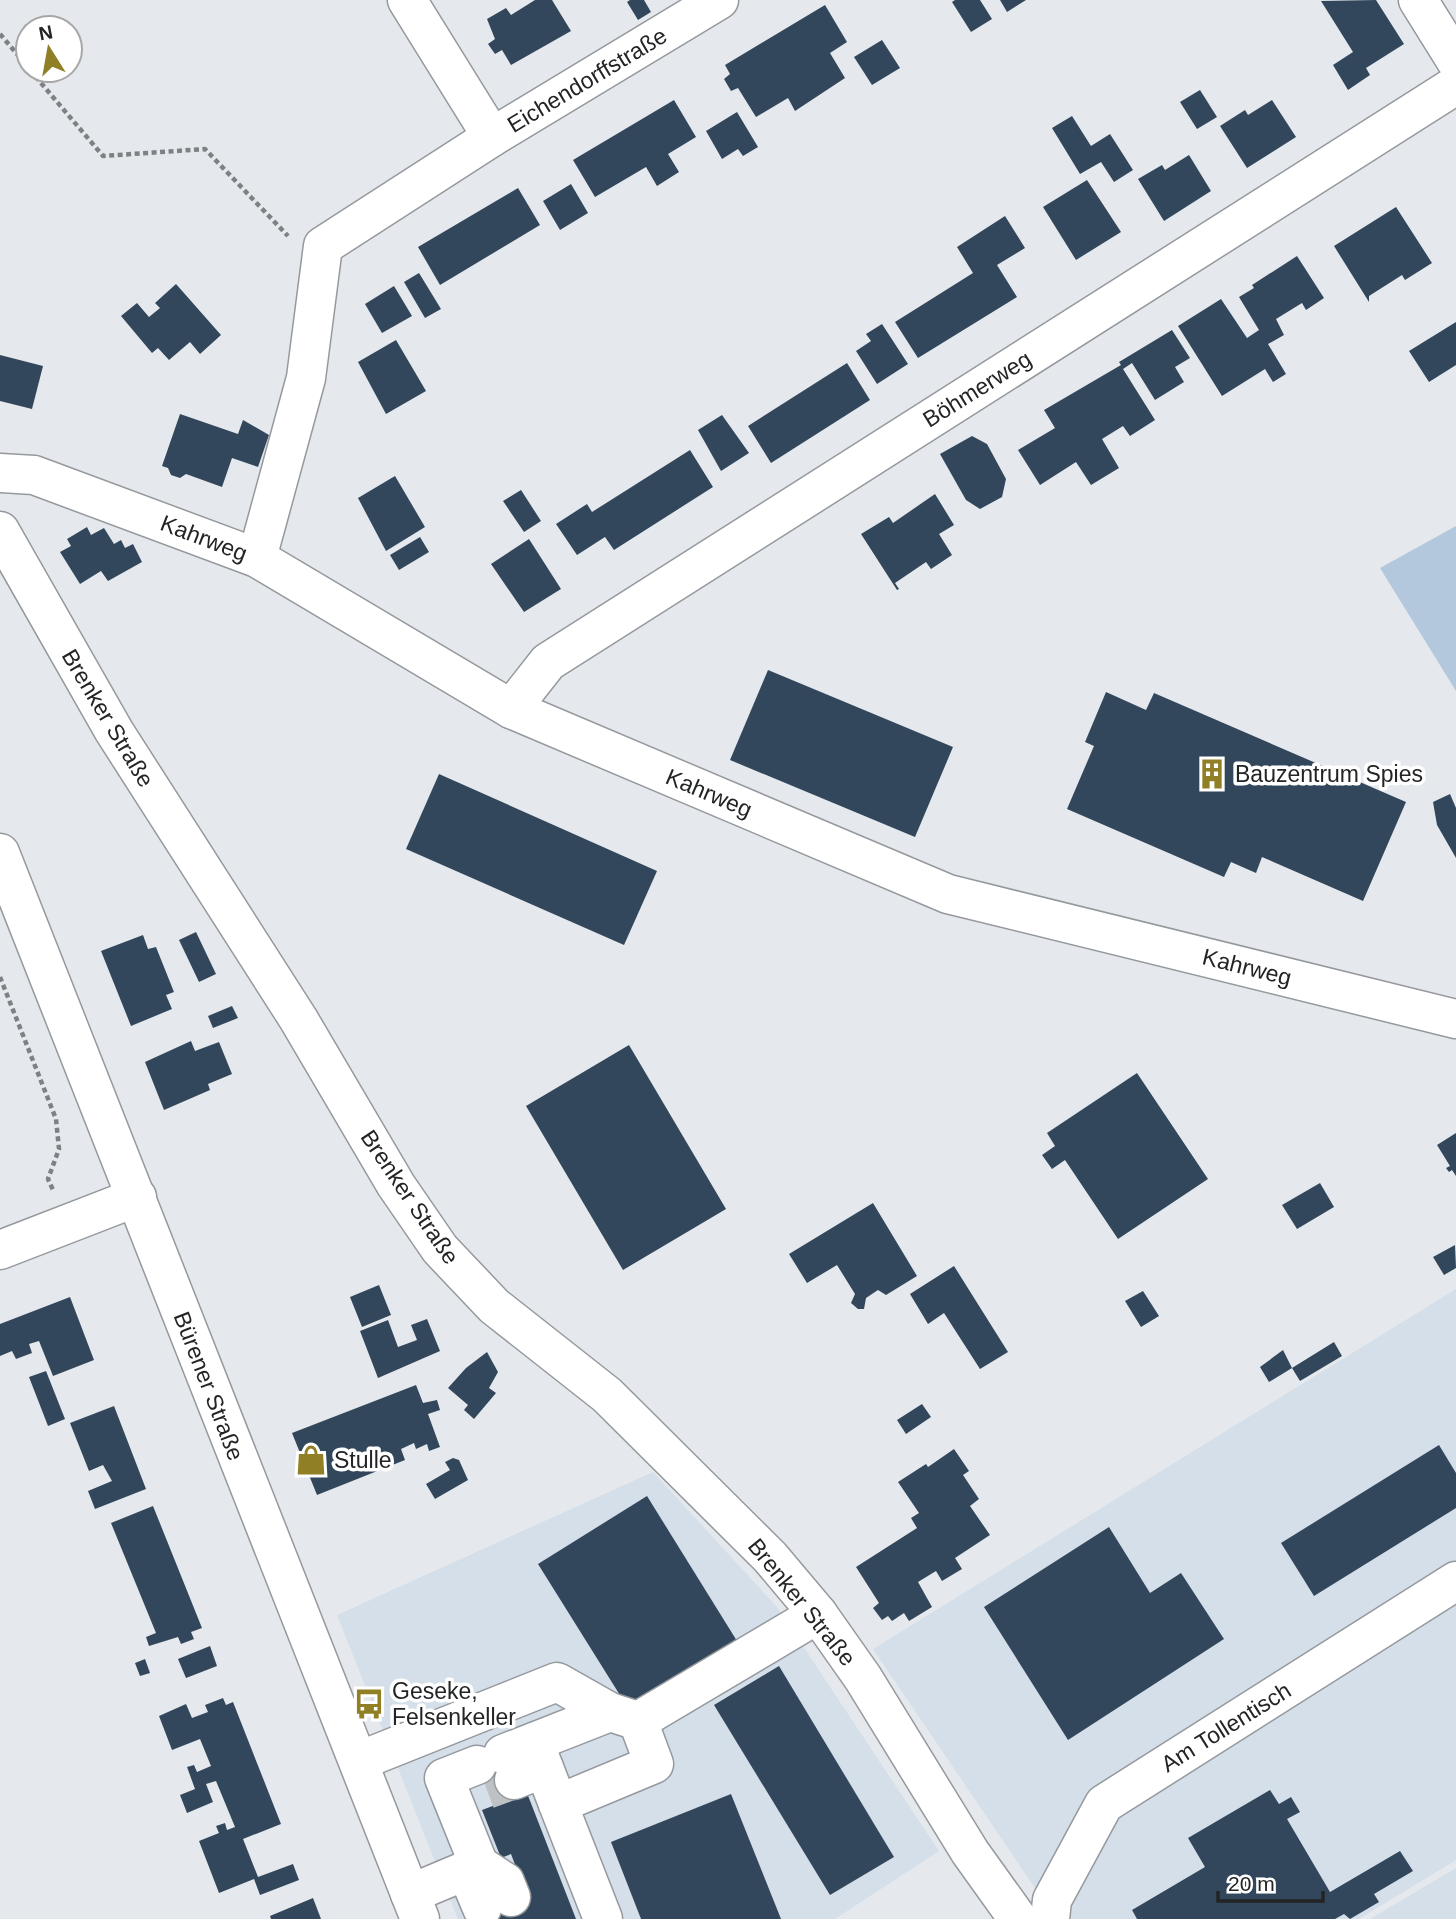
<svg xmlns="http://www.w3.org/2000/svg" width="1456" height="1919" font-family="Arial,sans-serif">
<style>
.built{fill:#d5dfe9}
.green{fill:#b3c8dd}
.building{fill:#32475b}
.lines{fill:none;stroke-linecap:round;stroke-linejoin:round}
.minor-tunnel{stroke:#bec2c5;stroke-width:38;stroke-dasharray:38 19;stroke-linecap:butt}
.minor-casing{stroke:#95999d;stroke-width:41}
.major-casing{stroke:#95999d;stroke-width:41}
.path{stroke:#7e8184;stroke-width:4.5;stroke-dasharray:5 3.5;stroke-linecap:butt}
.minor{stroke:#fff;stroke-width:38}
.major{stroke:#fff;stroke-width:38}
.labels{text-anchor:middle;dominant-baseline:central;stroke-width:7;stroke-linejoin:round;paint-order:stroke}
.street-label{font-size:23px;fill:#222425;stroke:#fff}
.poi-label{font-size:23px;fill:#222425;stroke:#fff;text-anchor:start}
</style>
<rect width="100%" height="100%" fill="#e5e9ed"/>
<!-- built -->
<g class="built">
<path d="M1456,1289V1860L1359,1919H1056L873,1649Z"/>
<path d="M653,1472L777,1607L939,1851L835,1919H458L337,1615Z"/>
<path d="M1456,1868V1919H1370Z"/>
</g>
<!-- green -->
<path class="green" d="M1456,526V691L1380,568Z"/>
<!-- building -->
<g class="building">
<path d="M535,0H552L571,31L511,65L502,50L495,54L488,44L495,39L487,19L506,8L511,15Z"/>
<path d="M630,0H644L651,12L638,20L627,2Z"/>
<path d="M955,0H980L992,19L971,32L952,2Z"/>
<path d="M1000,0H1026L1007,12Z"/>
<path d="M1376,0L1404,44L1366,68L1370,75L1348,90L1333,65L1353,52L1321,1Z"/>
<path d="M825,5L847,42L830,53L845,78L795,111L788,98L756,117L738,88L731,91L724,79L730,74L725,65Z"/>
<path d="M882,40L900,68L872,85L854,57Z"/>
<path d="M1200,90L1217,117L1197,129L1180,102Z"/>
<path d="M674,100L696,137L668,154L679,172L657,186L646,167L595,197L573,160Z"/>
<path d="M1272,100L1296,137L1247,168L1220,126L1245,110L1248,115Z"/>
<path d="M737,112L758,147L743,156L738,149L722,159L706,131Z"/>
<path d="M1072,116L1091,146L1110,134L1133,170L1114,182L1101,162L1080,174L1052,128Z"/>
<path d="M1189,155L1211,191L1164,221L1138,179L1162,165L1165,170Z"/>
<path d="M1087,180L1121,232L1076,260L1043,207Z"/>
<path d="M571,184L588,213L560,230L543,201Z"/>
<path d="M518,188L540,225L440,285L418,247Z"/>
<path d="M1396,207L1432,263L1405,280L1402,275L1369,296V302L1334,246Z"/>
<path d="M1005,216L1025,248L997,265L1017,297L918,358L895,322L973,273L957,247Z"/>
<path d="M1297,256L1324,298L1306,310L1302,303L1276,319L1284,335L1268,344L1286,374L1273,382L1265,369L1222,396L1178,326L1221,299L1247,338L1259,330L1239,297L1254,288L1252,285Z"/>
<path d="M419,273L441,309L425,318L404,282Z"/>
<path d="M176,284L221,335L200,354L190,342L169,360L158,348L152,353L121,316L137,303L149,317L160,308L155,303Z"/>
<path d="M394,286L412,316L382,333L365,304Z"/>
<path d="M1456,322V365L1429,382L1409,351Z"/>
<path d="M882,324L908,364L877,384L856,351L871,341L866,334Z"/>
<path d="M1172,330L1190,358L1175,367L1184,382L1155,400L1132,363L1123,369L1155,420L1130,436L1123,426L1102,439L1119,468L1091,485L1076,462L1040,485L1018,450L1055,428L1044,410L1121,365L1119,362Z"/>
<path d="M396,340L426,391L386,414L358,362Z"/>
<path d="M0,355L43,366L32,409L0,401Z"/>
<path d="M847,363L870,400L771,463L748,426Z"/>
<path d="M180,414L238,434L243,420L269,435L258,467L232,458L222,487L186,474L180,478L171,475L168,468L162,466Z"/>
<path d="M722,415L749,453L721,471L698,430Z"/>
<path d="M972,436L987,444L1006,479L1002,497L980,509L966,500L940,454Z"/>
<path d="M690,450L713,487L614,550L605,537L577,555L556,524L587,504L592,512Z"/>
<path d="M395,476L425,527L386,551L358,498Z"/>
<path d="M521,490L541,521L524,532L503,501Z"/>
<path d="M935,494L954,525L939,534L952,555L931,569L926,562L895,583L899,589L897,590L861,534L889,517L893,523Z"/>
<path d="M87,527L91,535L104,528L114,544L121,540L125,548L133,544L142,562L108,581L101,571L80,584L60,552L71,546L67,539Z"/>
<path d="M420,537L429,552L399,570L390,555Z"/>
<path d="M529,539L561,589L524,612L491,564Z"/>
<path d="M768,670L953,747L915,837L730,760Z"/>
<path d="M1106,692L1146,710L1154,693L1406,802L1363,901L1262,857L1256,873L1231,862L1224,877L1067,809L1094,746L1085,742Z"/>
<path d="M439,774L657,871L624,945L406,849Z"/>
<path d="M1450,794L1456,808V858L1437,825L1433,802Z"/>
<path d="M196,932L216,974L199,982L179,940Z"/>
<path d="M143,935L148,949L156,947L174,992L166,995L172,1009L131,1026L101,951Z"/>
<path d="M232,1006L238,1018L213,1028L208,1016Z"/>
<path d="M191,1041L195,1051L219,1042L232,1074L208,1084L210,1090L164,1110L145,1062Z"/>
<path d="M629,1045L726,1209L623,1270L526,1106Z"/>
<path d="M1137,1073L1208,1179L1118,1239L1065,1160L1052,1169L1042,1155L1055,1146L1047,1133Z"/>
<path d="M1456,1133V1176L1452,1170L1449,1172L1446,1168L1450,1166L1437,1145Z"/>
<path d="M1320,1183L1334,1207L1297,1229L1282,1205Z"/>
<path d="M873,1203L917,1276L886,1295L878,1290L866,1298L864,1309H858L851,1303L855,1294L837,1265L807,1283L789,1254Z"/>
<path d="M1455,1245L1456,1268L1444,1275L1433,1257Z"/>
<path d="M954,1266L1008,1352L980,1369L944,1313L928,1324L910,1294Z"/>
<path d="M379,1285L391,1315L362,1327L350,1297Z"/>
<path d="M1143,1291L1159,1316L1141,1327L1125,1301Z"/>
<path d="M70,1297L94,1360L53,1376L39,1341L29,1344L32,1353L16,1359L12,1351L0,1356V1324Z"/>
<path d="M427,1319L440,1351L378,1378L360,1331L388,1320L398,1347L417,1340L411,1325Z"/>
<path d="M1334,1342L1342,1356L1300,1381L1292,1368Z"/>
<path d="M1283,1350L1292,1368L1269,1382L1260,1367Z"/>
<path d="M487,1352L498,1372L489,1388L496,1393L474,1419L464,1410L468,1405L448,1388L466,1368Z"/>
<path d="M46,1371L65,1419L48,1426L29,1377Z"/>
<path d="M416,1385L423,1403L437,1400L440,1410L428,1414L440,1447L429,1451L427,1444L416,1449L414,1443L401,1449L405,1460L317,1495L292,1433Z"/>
<path d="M922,1404L931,1417L906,1434L897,1420Z"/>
<path d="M114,1406L146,1489L95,1509L88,1491L112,1481L103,1465L89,1471L70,1423Z"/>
<path d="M1439,1445L1456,1473V1508L1314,1596L1281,1543Z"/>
<path d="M954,1449L969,1471L963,1475L979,1499L970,1506L990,1535L955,1558L962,1569L942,1581L936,1571L918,1582L932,1607L909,1621L904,1613L892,1621L888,1616L882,1620L873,1608L879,1603L856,1567L917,1528L911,1518L919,1513L898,1482L926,1464L928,1467Z"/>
<path d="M453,1458L459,1460L468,1480L435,1499L426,1484L450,1470L445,1462Z"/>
<path d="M647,1496L737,1641L628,1708L538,1564Z"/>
<path d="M153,1506L202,1628L191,1632L194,1639L181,1644L178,1637L149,1646L146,1637L156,1633L111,1523Z"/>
<path d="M1109,1527L1150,1593L1181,1573L1224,1639L1068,1740L984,1607Z"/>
<path d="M210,1646L217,1666L186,1678L178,1659Z"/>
<path d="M145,1659L150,1673L140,1676L135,1663Z"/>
<path d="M779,1666L894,1857L830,1895L714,1705Z"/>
<path d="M223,1698L226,1705L233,1702L281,1824L243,1839L258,1877L293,1864L299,1880L260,1895L254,1879L219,1893L199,1841L219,1833L216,1826L225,1823L227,1830L235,1827L216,1781L206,1784L213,1802L187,1813L180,1795L195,1789L187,1767L194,1765L197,1772L211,1766L200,1739L172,1750L159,1716L186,1704L192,1718L208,1712L205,1705Z"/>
<path d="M1270,1790L1279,1804L1291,1797L1300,1812L1287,1819L1330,1892L1400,1851L1413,1871L1374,1894L1379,1902L1350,1919L1344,1914L1335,1919H1137L1132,1910L1205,1867L1188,1838Z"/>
<path d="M527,1793L576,1919H466L464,1915L525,1891L511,1854L501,1858L482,1810Z"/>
<path d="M731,1794L781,1919H641L611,1842Z"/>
<path d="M313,1898L321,1919H271L270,1916Z"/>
</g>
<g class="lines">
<!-- minor-tunnel -->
<path class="minor-tunnel" d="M487,1790L514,1780"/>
<!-- minor casing -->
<g class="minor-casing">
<g id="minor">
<path d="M407,0L492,137"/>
<path d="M1418,0L1456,61"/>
<path d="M0,473L34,475L257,558L511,709L948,894L1456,1019"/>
<path d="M0,531L114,731L299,1020L396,1185L440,1249L494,1306L607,1395L770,1557L818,1614L863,1678L970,1852L1018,1919"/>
<path d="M257,558L306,378L323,246L492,137L719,0"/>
<path d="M511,709L548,662L1456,85"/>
<path d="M0,1250L137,1197"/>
<path d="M534,1742L558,1804"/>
<path d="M503,1754L610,1712"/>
<path d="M359,1761L557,1682L610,1712L638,1721L818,1614"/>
<path d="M514,1780L544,1768"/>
<path d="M479,1865L505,1882L511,1897"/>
<path d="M466,1870L482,1908"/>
<path d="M410,1894L479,1865L444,1778L477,1765"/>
<path d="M603,1919L558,1804L654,1764L638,1721"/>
<path d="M1050,1919L1052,1900L1104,1804L1456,1581"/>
</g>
</g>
<!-- major casing -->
<g class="major-casing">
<path id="major" d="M0,853L420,1919"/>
</g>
<!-- path -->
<g class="path">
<path d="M0,34L28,67"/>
<path d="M30,70L103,156L205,149L288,236"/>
<path d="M0,977L56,1119L59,1149L48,1179L53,1190"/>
</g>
<!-- minor -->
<use href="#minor" class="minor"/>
<!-- major -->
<use href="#major" class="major"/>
</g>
<!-- icons -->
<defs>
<g id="building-bare" transform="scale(2.415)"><path d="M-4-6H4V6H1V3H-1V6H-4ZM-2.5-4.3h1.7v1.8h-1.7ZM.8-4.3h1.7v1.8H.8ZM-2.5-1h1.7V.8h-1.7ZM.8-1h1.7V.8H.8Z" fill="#907f25" stroke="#fff" stroke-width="2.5" paint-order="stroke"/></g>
<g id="shop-bare" transform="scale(2.415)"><path d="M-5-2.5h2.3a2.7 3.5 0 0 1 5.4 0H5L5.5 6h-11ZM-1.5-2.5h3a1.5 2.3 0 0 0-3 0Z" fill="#907f25" stroke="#fff" stroke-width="2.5" paint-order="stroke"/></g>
<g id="bus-bare" transform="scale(2.415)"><path d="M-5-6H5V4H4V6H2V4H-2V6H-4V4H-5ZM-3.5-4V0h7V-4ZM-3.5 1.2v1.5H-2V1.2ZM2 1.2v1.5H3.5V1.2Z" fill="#907f25" stroke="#fff" stroke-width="2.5" paint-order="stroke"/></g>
</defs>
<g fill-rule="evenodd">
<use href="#building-bare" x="1212" y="774"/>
<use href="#shop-bare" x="311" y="1460"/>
<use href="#bus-bare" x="369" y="1704"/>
</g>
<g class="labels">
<!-- street labels -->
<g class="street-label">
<text transform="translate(587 80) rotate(-31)">Eichendorffstraße</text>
<text transform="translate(977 389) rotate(-32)">Böhmerweg</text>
<text transform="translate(204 538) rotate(21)">Kahrweg</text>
<text transform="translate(108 718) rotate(59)">Brenker Straße</text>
<text transform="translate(709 793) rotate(23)">Kahrweg</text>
<text transform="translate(1247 967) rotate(14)">Kahrweg</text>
<text transform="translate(410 1197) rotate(56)">Brenker Straße</text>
<text transform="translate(209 1386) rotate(69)">Bürener Straße</text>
<text transform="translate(802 1602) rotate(51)">Brenker Straße</text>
<text transform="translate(1226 1727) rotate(-32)">Am Tollentisch</text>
</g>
<!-- poi labels -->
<g class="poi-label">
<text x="1235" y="774">Bauzentrum Spies</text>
<text x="334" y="1460">Stulle</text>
<text x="392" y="1691">Geseke,<tspan x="392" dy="26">Felsenkeller</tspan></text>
</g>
</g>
<!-- north arrow -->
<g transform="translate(49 49) rotate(349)"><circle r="33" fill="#ffffff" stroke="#a7a7a8" stroke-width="2"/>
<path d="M0-5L12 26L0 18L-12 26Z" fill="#907f25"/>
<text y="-10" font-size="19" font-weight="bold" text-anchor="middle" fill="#222425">N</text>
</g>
<!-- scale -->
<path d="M1218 1891v10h105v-10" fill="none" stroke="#222425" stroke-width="3.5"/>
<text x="1228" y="1891" font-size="21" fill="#222425" stroke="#ffffff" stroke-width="5" paint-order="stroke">20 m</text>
</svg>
